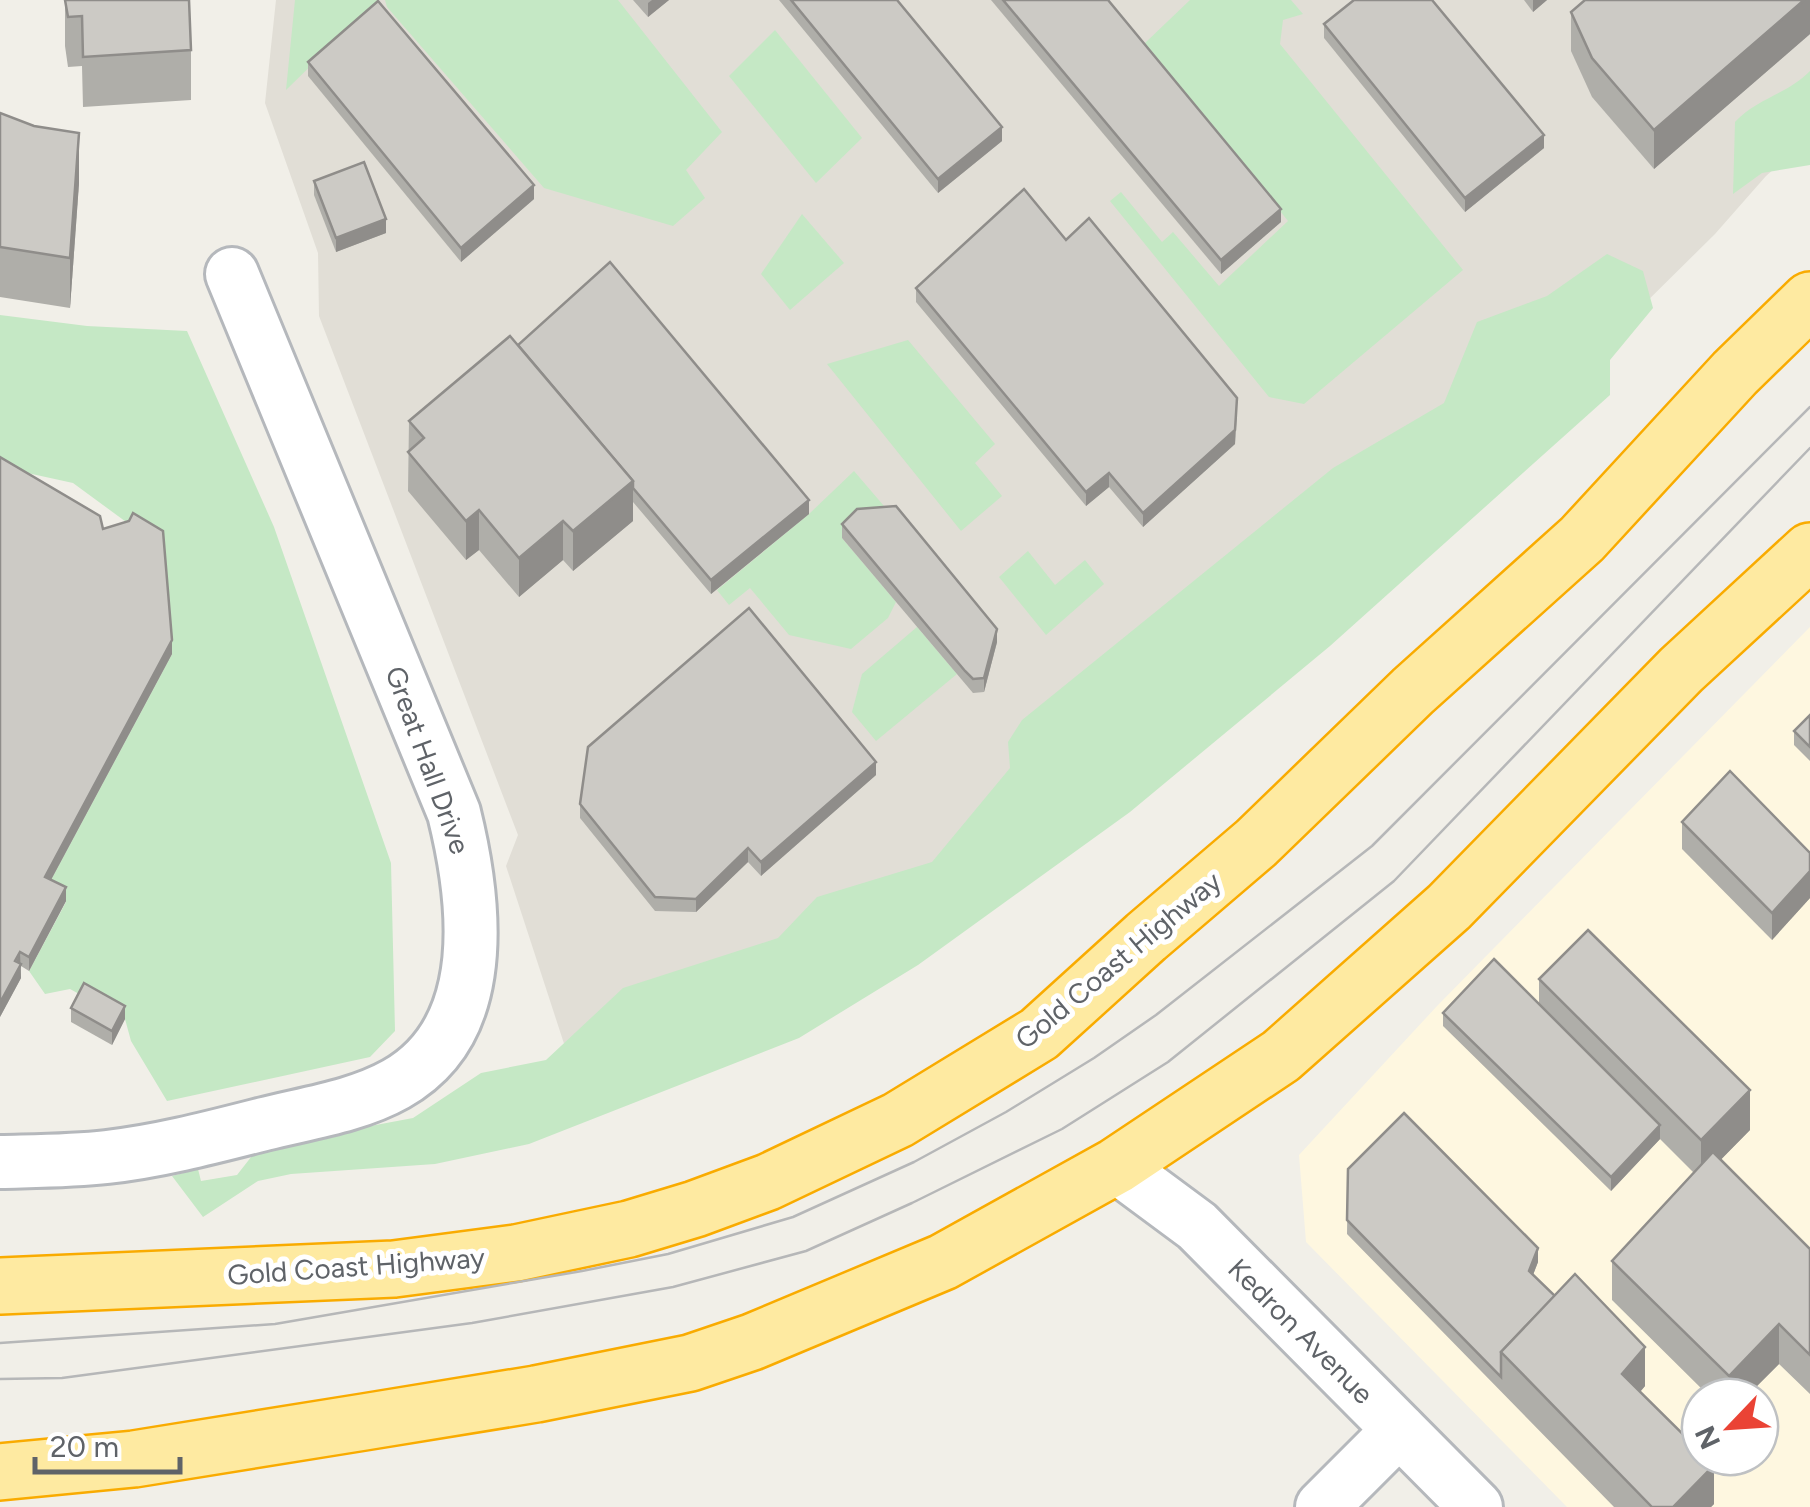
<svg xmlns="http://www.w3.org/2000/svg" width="1810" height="1507" font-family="Figtree,sans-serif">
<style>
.commercial{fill:#fef7e0;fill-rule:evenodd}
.education{fill:#e1ded6}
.green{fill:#c5e8c5}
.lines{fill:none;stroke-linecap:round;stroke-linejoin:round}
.minor-casing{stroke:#b5b8bc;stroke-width:58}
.trunk-casing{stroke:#f9ab00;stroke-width:60}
.minor{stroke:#fff;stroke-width:52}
.trunk{stroke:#feeaa1;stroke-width:55}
.tram{stroke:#b6b7b8;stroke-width:2.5}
.wall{fill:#afaea9}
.shaded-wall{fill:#8f8d8a}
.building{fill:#cccac5;stroke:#8f8d8a;stroke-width:2.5}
.labels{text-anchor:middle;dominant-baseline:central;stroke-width:10;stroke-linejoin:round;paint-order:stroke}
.street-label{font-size:28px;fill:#5f6368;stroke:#fff}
</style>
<rect width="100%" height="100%" fill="#f1efe8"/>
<!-- commercial -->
<path class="commercial" d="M1810,627V1507H1567L1306,1242L1299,1155L1438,1005ZM1700,1397H1760V1457H1700Z"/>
<!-- education -->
<path class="education" d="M276,0H1810V137L1766,176L1715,234L1537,410L906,915L571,1065L506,866L518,835L319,316L318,253L265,103Z"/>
<!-- green -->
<g class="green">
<path d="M295,0H378L286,90Z"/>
<path d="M385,0H618L722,132L686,170L705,198L673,226L544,188L387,7Z"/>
<path d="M1190,0H1291L1303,14L1283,20L1280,44L1463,270L1304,404L1269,397L1110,201L1121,192L1162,242L1173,232L1219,286L1288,221L1145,43Z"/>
<path d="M775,30L862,138L816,183L729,76Z"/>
<path d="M1810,71V165L1762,173L1733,194L1735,122C1757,98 1788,94 1810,71Z"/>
<path d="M802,214L844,263L790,310L761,274Z"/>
<path d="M1607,254L1643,271L1653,308L1610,360V395L1330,646L1130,812L918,965L799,1038L529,1144L435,1164L291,1174L258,1181L203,1217L172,1176L198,1169L201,1181L237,1175L259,1147L413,1118L481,1073L546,1060L623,988L778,938L817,897L932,862L1010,768L1008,742L1022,720L1333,468L1444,403L1477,322L1547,296Z"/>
<path d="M0,315L87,326L187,331L274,527L391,863L395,1031L370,1057L167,1101L131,1041L125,1019L70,989L45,994L29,971L66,902L45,891L172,654L133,527L73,483L0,467Z"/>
<path d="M908,340L995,444L975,463L1002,496L961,531L827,364Z"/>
<path d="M854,471L896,520L842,538L896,602L888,618L851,649L789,635L750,588L729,605L717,590L809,514Z"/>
<path d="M1028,551L1055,585L1085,560L1104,584L1046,635L999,577Z"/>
<path d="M917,627L957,674L876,741L852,712L862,674Z"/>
</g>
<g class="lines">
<!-- minor casing -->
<g class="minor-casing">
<g id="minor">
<path d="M0,1162C36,1161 72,1161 107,1157C160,1151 213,1137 264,1124C308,1113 357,1106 396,1084C492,1030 476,902 454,813L232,274"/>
<path d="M1116,1166L1197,1226L1476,1507"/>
<path d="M1322,1507L1399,1430"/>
</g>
</g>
<!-- trunk casing -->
<g class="trunk-casing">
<g id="trunk">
<path d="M0,1286L394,1269L516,1253L629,1229L695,1209L768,1182L898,1120L1039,1034L1146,937L1256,843L1413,691L1582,539L1735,373L1810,300"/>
<path d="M0,1472L134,1459L364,1422L536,1394L690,1363L752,1342L943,1262L1116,1166L1281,1056L1449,907L1681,670L1810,551"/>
</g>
</g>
<!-- minor -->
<use href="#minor" class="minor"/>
<!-- trunk -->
<use href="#trunk" class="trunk"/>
<!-- tram -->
<g class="tram">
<path d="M0,1343L275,1324L582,1271L668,1254L793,1217L914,1162L1006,1112L1094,1058L1156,1015L1372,846L1810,407"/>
<path d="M0,1379L62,1378L472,1323L673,1287L806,1251L912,1203L1062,1129L1168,1062L1394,881L1810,448"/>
</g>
</g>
<!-- wall -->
<g class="wall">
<path d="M65,0L191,50V100L83,107L82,66L68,67L65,46Z"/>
<path d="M633,0H669L648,17Z"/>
<path d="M779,0H897L1002,141L938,193Z"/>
<path d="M991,0H1108L1281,222L1221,274Z"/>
<path d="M1524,0H1547L1533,12Z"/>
<path d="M1810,0V34L1654,169L1592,97L1571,51V12Z"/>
<path d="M1324,24L1544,148L1465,212L1324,38Z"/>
<path d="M308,62L534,199L461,262L308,76Z"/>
<path d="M0,113L79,183L70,308L0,297Z"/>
<path d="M314,181L386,233L336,252L314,195Z"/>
<path d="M1066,240L1237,412L1235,444L1143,527L1109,487L1086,506L916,302V288Z"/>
<path d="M518,345L809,514L711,594L633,502V521L573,571L563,560L519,597L479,550L466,560L408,491L409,421Z"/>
<path d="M842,524L997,642L984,692L973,693L842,538Z"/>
<path d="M103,529L172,654L51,880L66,901L29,971L21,966V978L0,1017Z"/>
<path d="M1810,715V761L1794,745V731Z"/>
<path d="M876,775L761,876L748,862L696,912L655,911L580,818V804Z"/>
<path d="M1682,822L1810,853V898L1772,940L1682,849Z"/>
<path d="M1539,979L1750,1130L1720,1160L1810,1249V1394L1779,1364L1746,1397H1710L1612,1300V1261L1694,1173L1660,1139L1611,1191L1443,1026V1013L1539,1004Z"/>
<path d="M71,1008L125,1019L112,1045L71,1022Z"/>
<path d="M1348,1169L1538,1262L1533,1275L1645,1386L1640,1392L1714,1504L1711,1507H1614L1347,1234Z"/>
</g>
<!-- shaded-wall -->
<g class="shaded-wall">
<path d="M652,0H669L648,17V3Z"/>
<path d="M1533,0H1547L1533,12Z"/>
<path d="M1804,0H1810V34L1654,169V130Z"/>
<path d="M1002,127V141L938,193V179Z"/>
<path d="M79,133V183L70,308V258Z"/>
<path d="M1544,135V148L1465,212V198Z"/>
<path d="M534,185V199L461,262V248Z"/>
<path d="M1281,209V222L1221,274V260Z"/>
<path d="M386,219V233L336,252V238Z"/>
<path d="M1237,398L1235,444L1143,527V513Z"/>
<path d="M1109,473V487L1086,506V492Z"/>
<path d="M633,481V521L573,571V531Z"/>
<path d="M809,500V514L711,594V580Z"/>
<path d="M479,510V550L466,560V521Z"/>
<path d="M563,521V560L519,597V558Z"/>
<path d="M997,629V642L984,692V678Z"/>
<path d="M172,640V654L45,891V877Z"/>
<path d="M876,762V775L761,876V862Z"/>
<path d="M748,848V862L696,912V899Z"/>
<path d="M1810,871V898L1772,940V913Z"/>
<path d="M66,887V901L29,971V957Z"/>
<path d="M20,952L21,978L0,1017V1003Z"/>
<path d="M125,1006V1019L112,1045V1031Z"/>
<path d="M1750,1090V1130L1701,1180V1140Z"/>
<path d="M1660,1125V1139L1611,1191V1177Z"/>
<path d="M1538,1248V1262L1529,1285V1271Z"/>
<path d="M1779,1324V1364L1746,1397H1729V1376Z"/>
<path d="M1645,1347V1386L1622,1413V1374Z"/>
<path d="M1714,1465V1504L1711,1507H1673Z"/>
</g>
<!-- building -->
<g class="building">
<path d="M65,0H189L191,50L83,57L82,16L68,17Z"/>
<path d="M791,0H897L1002,127L938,179Z"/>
<path d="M1003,0H1108L1281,209L1221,260Z"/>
<path d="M1354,0H1432L1544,135L1465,198L1324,24Z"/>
<path d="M1585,0H1804L1654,130L1592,58L1571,12Z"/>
<path d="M378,1L534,185L461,248L308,62Z"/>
<path d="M0,113L34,126L79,133L70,258L0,247Z"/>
<path d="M364,162L386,219L336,238L314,181Z"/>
<path d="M1024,189L1066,240L1089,218L1237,398L1235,430L1143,513L1109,473L1086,492L916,288Z"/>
<path d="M610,262L809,500L711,580L633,488V481L518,345Z"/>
<path d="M510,336L633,481L573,531L563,521L519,558L479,510L466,521L408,452L424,438L409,421Z"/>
<path d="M0,457L100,516L103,529L129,521L133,513L163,531L172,640L45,877L66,887L29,957L20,952L15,961L21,964L0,1003Z"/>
<path d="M896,506L997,629L984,678L973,679L965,671L842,524L857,509Z"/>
<path d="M749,608L876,762L761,862L748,848L696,899L655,897L580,804L588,747Z"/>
<path d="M1810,715V747L1794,731Z"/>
<path d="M1730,771L1810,853V871L1772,913L1682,822Z"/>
<path d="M1588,930L1750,1090L1701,1140L1539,979Z"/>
<path d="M1494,959L1660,1125L1611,1177L1443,1013Z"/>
<path d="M84,983L125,1006L112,1031L71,1008Z"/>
<path d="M1404,1113L1538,1248L1529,1271L1555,1296L1501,1352V1377L1347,1220L1348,1169Z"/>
<path d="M1713,1152L1810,1249V1355L1779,1324L1729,1376L1612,1261Z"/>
<path d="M1575,1274L1645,1347L1622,1374L1700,1451V1457H1706L1714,1465L1673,1507H1652L1501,1352Z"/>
</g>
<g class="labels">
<!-- street labels -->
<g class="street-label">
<text transform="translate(428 760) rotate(70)">Great Hall Drive</text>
<text transform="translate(1118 960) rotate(-40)">Gold Coast Highway</text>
<text transform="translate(356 1266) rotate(-4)">Gold Coast Highway</text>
<text transform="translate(1301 1331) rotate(45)">Kedron Avenue</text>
</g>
</g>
<!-- north arrow -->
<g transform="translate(1730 1427) rotate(245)"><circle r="48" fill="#ffffff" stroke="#bfc1c3" stroke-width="2.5"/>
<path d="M0-8L18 38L0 25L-18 38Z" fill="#ea4335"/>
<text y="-15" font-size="28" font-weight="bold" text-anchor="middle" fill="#5f6368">N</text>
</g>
<!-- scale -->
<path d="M35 1457v15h145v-15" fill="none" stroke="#5f6368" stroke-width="5"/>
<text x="50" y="1457" font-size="30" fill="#5f6368" stroke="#ffffff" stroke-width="8" paint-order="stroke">20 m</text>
</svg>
